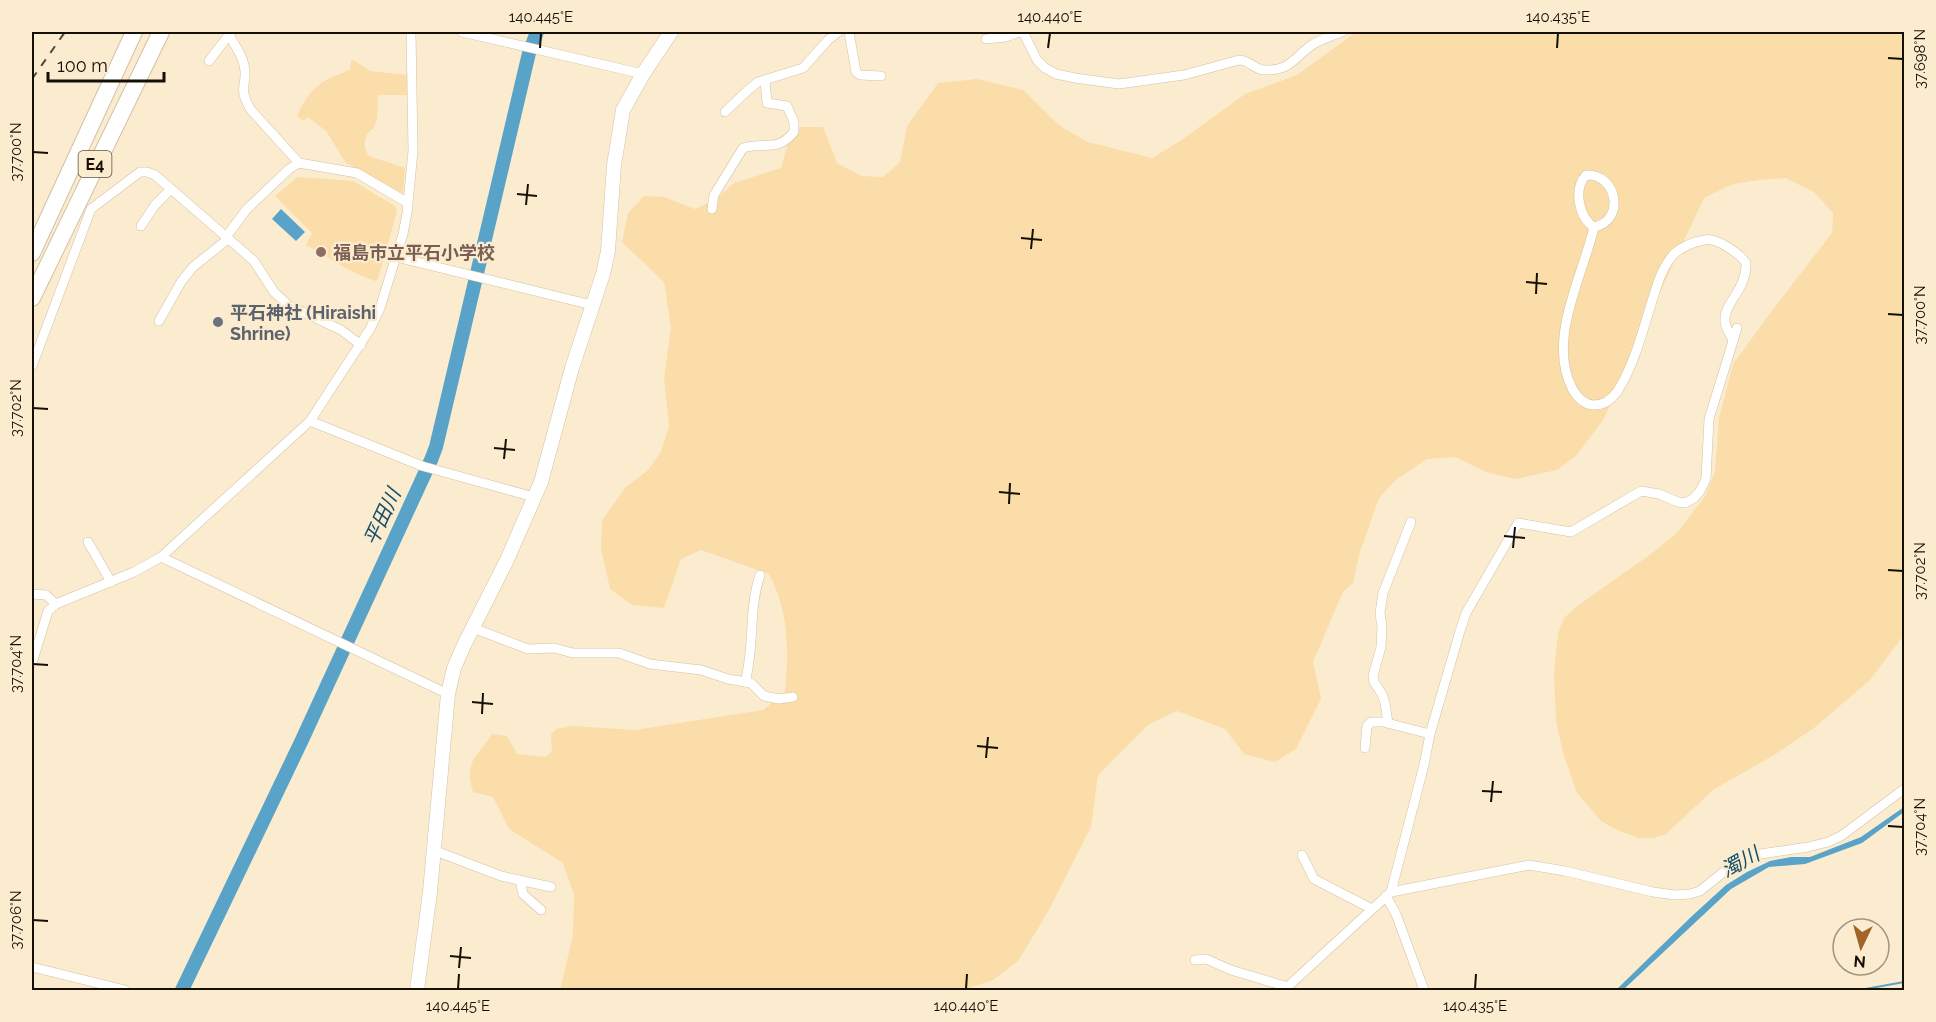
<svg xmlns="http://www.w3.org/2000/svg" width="1936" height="1022" font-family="Raleway,'Noto Sans JP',sans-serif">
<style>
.green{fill:#fadda8}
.water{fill:#5aa3c8}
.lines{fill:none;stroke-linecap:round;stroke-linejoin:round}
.stream{stroke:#5aa3c8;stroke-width:2}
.river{stroke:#5aa3c8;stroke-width:14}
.street-casing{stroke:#d1c2a5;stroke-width:10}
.secondary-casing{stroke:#d1c2a5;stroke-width:15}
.highway-casing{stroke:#d1c2a5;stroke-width:18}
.street{stroke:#fff;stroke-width:9}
.secondary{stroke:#fff;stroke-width:14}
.highway{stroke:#fff;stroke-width:16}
.rail{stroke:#534a3c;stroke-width:2;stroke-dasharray:8 8;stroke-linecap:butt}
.ticks{fill:none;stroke:#150f06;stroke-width:2}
.education-dot{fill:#8d6e63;stroke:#fceccf;stroke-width:2}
.worship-dot{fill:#6b7280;stroke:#fceccf;stroke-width:2}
.labels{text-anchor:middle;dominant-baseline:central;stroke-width:4.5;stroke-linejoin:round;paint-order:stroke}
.shield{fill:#fceccf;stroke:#5a5142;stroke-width:1.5}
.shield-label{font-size:16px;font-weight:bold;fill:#150f06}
.education-label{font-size:18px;font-weight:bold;fill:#785e54;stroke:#fceccf;text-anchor:start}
.worship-label{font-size:18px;font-weight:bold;fill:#5b616d;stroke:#fceccf;text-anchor:start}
.water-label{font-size:20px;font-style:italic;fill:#164f6a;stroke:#fceccf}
.neatline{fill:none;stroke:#150f06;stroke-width:2}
.ticks-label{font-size:15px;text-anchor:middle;fill:#150f06}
</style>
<rect width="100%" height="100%" fill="#fceccf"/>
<!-- green -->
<g class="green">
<path d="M1356,32H1904V635L1870,680L1814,728L1774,755L1713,790L1666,834L1653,838H1639L1615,829L1601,821L1577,793L1563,753L1556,720L1554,674L1558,633L1564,618L1576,607L1651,554L1678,532L1705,496L1715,472L1719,418L1733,364L1774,308L1832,233L1833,213L1814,192L1785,178L1759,180L1733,184L1704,198L1660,292L1635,352L1603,420L1576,456L1557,470L1515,479L1486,472L1455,457L1427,459L1397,479L1379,498L1359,555L1353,583L1343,592L1313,662L1321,699L1296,749L1275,762L1244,754L1225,729L1177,711L1148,725L1098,775L1091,827L1049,910L1018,961L993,980L963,990H560L573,935L574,895L563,863L509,829L493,797L473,792C464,760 476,759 492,734L507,736L517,754L546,757L552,751L551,734L556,729L573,726L635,730L763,710L785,692C789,651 789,612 769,574L701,550L681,559L664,608L632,605L610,589L601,548L602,520L625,488L648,470L661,452L669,426L664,378L671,328L664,282L622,242L628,213L644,196L664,197L695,209L716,199L734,183L781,168L793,127H823L837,163L862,176L883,177L900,162L907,126L938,83L977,79L1023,90L1060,126L1088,142L1152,158L1180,141L1245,94L1297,75Z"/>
<path d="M351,60L355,61L370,71L408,75V95H378C377,104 379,118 375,125C372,132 372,127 368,133C363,140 364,150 369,156L405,168L403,194L346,163L326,131L308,117L304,121L297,116C311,86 320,81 350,70Z"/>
<path d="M298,177L353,181L395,206L397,211L378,279L375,281L357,274L306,245L312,233L275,196Z"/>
</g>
<!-- water -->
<g class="water">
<path d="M281,209L305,232L296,241L272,219Z"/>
<path d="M1904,807V812L1862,843L1805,864L1769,867L1731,889L1623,990H1616L1692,916L1726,885L1747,872L1770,861L1791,857H1810L1861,837Z"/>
</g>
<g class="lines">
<!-- stream -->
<path class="stream" d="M1860,990L1904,982"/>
<!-- river -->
<path class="river" d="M182,990L301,742L431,460L436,447L529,53L537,32"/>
<!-- street casing -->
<g class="street-casing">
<g id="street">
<path d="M462,32L643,74"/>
<path d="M849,32L856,72L860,75L881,76"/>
<path d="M1023,32L1037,60L1045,68L1056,74L1075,78L1119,84L1184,75L1239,60C1249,60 1254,69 1264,70C1291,71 1293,58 1312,45C1321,39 1332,36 1342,32"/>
<path d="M229,35C234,44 242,54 244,65C249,85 236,85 251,110L299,163"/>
<path d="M986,39L1006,37L1020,32"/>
<path d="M209,61L231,32"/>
<path d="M725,112L747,91L758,82L803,68L828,40L838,32"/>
<path d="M712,209L714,195L743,148C764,141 777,153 794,132V122L787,106L767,103L765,80"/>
<path d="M141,226L155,205L171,189"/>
<path d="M1594,227C1579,218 1573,189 1586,175C1617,173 1626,221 1594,227C1583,276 1546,340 1573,390C1578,398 1585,405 1594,405C1604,405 1611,400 1617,392C1635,364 1643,329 1653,298C1658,282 1663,265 1675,253C1683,246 1694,242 1704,240C1716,237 1739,253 1746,263C1747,290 1723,303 1725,322C1726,328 1730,335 1733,340"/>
<path d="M226,237L246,210L289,169L299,163L357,173L408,203"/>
<path d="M396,257L592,305"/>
<path d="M159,321L181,282L193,267L228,239"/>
<path d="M32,366L91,209L140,172H147L155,175L254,261L274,292L288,305L341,330L361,345"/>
<path d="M310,421L422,466L534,497"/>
<path d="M88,542L111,582"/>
<path d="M161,557L448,694"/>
<path d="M32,594L46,595L56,604"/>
<path d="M473,628L528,649L554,648L573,653H619L650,664L701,670L728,679L751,683L764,696L779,699L793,697"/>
<path d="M32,663L48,611L56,604L134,572L161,557L310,421L370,329L380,308L403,234L407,213L413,151L411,32"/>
<path d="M745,682C755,647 748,611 760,575"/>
<path d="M1388,723L1385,703L1382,694L1374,682L1373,676L1381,647L1382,627L1380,613L1383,593L1411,522"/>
<path d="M1365,748L1367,726L1371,722H1383L1430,734"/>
<path d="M433,850L501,876L551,887"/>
<path d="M1302,855L1314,879L1372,909"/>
<path d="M520,880L523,894L541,910"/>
<path d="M1391,892L1424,765L1430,734L1460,631L1466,613L1518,523L1571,532L1641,491L1659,494L1678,502L1685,503L1694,498L1700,491L1706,479L1709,419L1737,328"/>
<path d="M1386,896L1396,914L1424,990"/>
<path d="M1195,960L1206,959L1231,970L1288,987"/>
<path d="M32,967L125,990"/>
<path d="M1284,990L1391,892L1529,865L1565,871L1653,892L1675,895L1690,894L1700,891L1726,870L1754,855L1808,847L1828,842L1841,836L1904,789"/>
</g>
</g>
<!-- secondary casing -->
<g class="secondary-casing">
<path id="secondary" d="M417,990L430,892L448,694L454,668L464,645L506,562L541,482L572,368L603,274L608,251L614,165L623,110L643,74L671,32"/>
</g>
<!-- highway casing -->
<g class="highway-casing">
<g id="highway">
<path d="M32,253L134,32"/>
<path d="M32,298L161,32"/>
</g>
</g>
<!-- street -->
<use href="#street" class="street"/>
<!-- secondary -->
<use href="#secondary" class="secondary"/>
<!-- highway -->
<use href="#highway" class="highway"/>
<!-- rail -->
<path class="rail" d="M32,79L65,32"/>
</g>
<!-- ticks -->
<path class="ticks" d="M540,48L541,33M1048,48L1050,33M1557,48L1558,33M1888,58L1903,59M33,152L48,153M517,194L537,196M526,205L528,184M1021,238L1042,240M1031,249L1033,229M1526,282L1547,284M1536,294L1537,273M1888,314L1903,315M33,408L48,409M494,448L515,450M504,459L506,439M999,492L1020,494M1009,504L1010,483M1504,536L1525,538M1513,548L1515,527M1888,570L1903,571M33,664L48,665M472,702L493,704M482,714L483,693M977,746L998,748M986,758L988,737M1482,791L1502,792M1491,802L1493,781M1888,826L1903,827M33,920L48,921M450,956L471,958M459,968L461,947M458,989L459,974M966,989L967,974M1475,989L1476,974"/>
<!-- markers -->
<circle class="education-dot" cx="321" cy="252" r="6"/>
<circle class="worship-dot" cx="218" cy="322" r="6"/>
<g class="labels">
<!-- shield labels -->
<rect class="shield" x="78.5" y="151" width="33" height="26" rx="4.5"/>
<g class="shield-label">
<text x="95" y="164">E4</text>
</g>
<!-- education labels -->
<g class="education-label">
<text x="333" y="252">福島市立平石小学校</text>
</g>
<!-- worship labels -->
<g class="worship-label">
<text x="230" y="312">平石神社 (Hiraishi<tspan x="230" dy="21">Shrine)</tspan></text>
</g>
<!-- water labels -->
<g class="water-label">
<text transform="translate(382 517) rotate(-65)">平田川</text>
<text transform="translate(1740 862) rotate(-29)">濁川</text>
</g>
</g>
<!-- border -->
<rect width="1936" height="1022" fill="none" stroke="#fceccf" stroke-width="66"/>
<!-- north arrow -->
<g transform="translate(1861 947) rotate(185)"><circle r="28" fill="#fceccf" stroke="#a0947f" stroke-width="1.5"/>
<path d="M0-4.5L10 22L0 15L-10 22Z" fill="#a26529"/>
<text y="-9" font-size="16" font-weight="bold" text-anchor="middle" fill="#150f06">N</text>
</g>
<!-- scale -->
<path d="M48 72v9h116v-9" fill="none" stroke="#150f06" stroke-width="3"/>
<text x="57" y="72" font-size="18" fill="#150f06" stroke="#fceccf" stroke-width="4.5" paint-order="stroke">100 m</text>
<rect x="33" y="33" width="1870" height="956" class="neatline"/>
<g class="ticks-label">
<text x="541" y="22">140.445°E</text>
<text x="1050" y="22">140.440°E</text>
<text x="1558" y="22">140.435°E</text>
<text transform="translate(1920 59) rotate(-90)" y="5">37.698°N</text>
<text transform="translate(16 152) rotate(-90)" y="5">37.700°N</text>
<text transform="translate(1920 315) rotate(-90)" y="5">37.700°N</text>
<text transform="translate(16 408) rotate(-90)" y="5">37.702°N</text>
<text transform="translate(1920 571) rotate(-90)" y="5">37.702°N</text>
<text transform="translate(16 664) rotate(-90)" y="5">37.704°N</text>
<text transform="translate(1920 827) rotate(-90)" y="5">37.704°N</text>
<text transform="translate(16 920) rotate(-90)" y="5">37.706°N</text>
<text x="458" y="1011">140.445°E</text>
<text x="966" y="1011">140.440°E</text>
<text x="1475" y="1011">140.435°E</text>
</g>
</svg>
